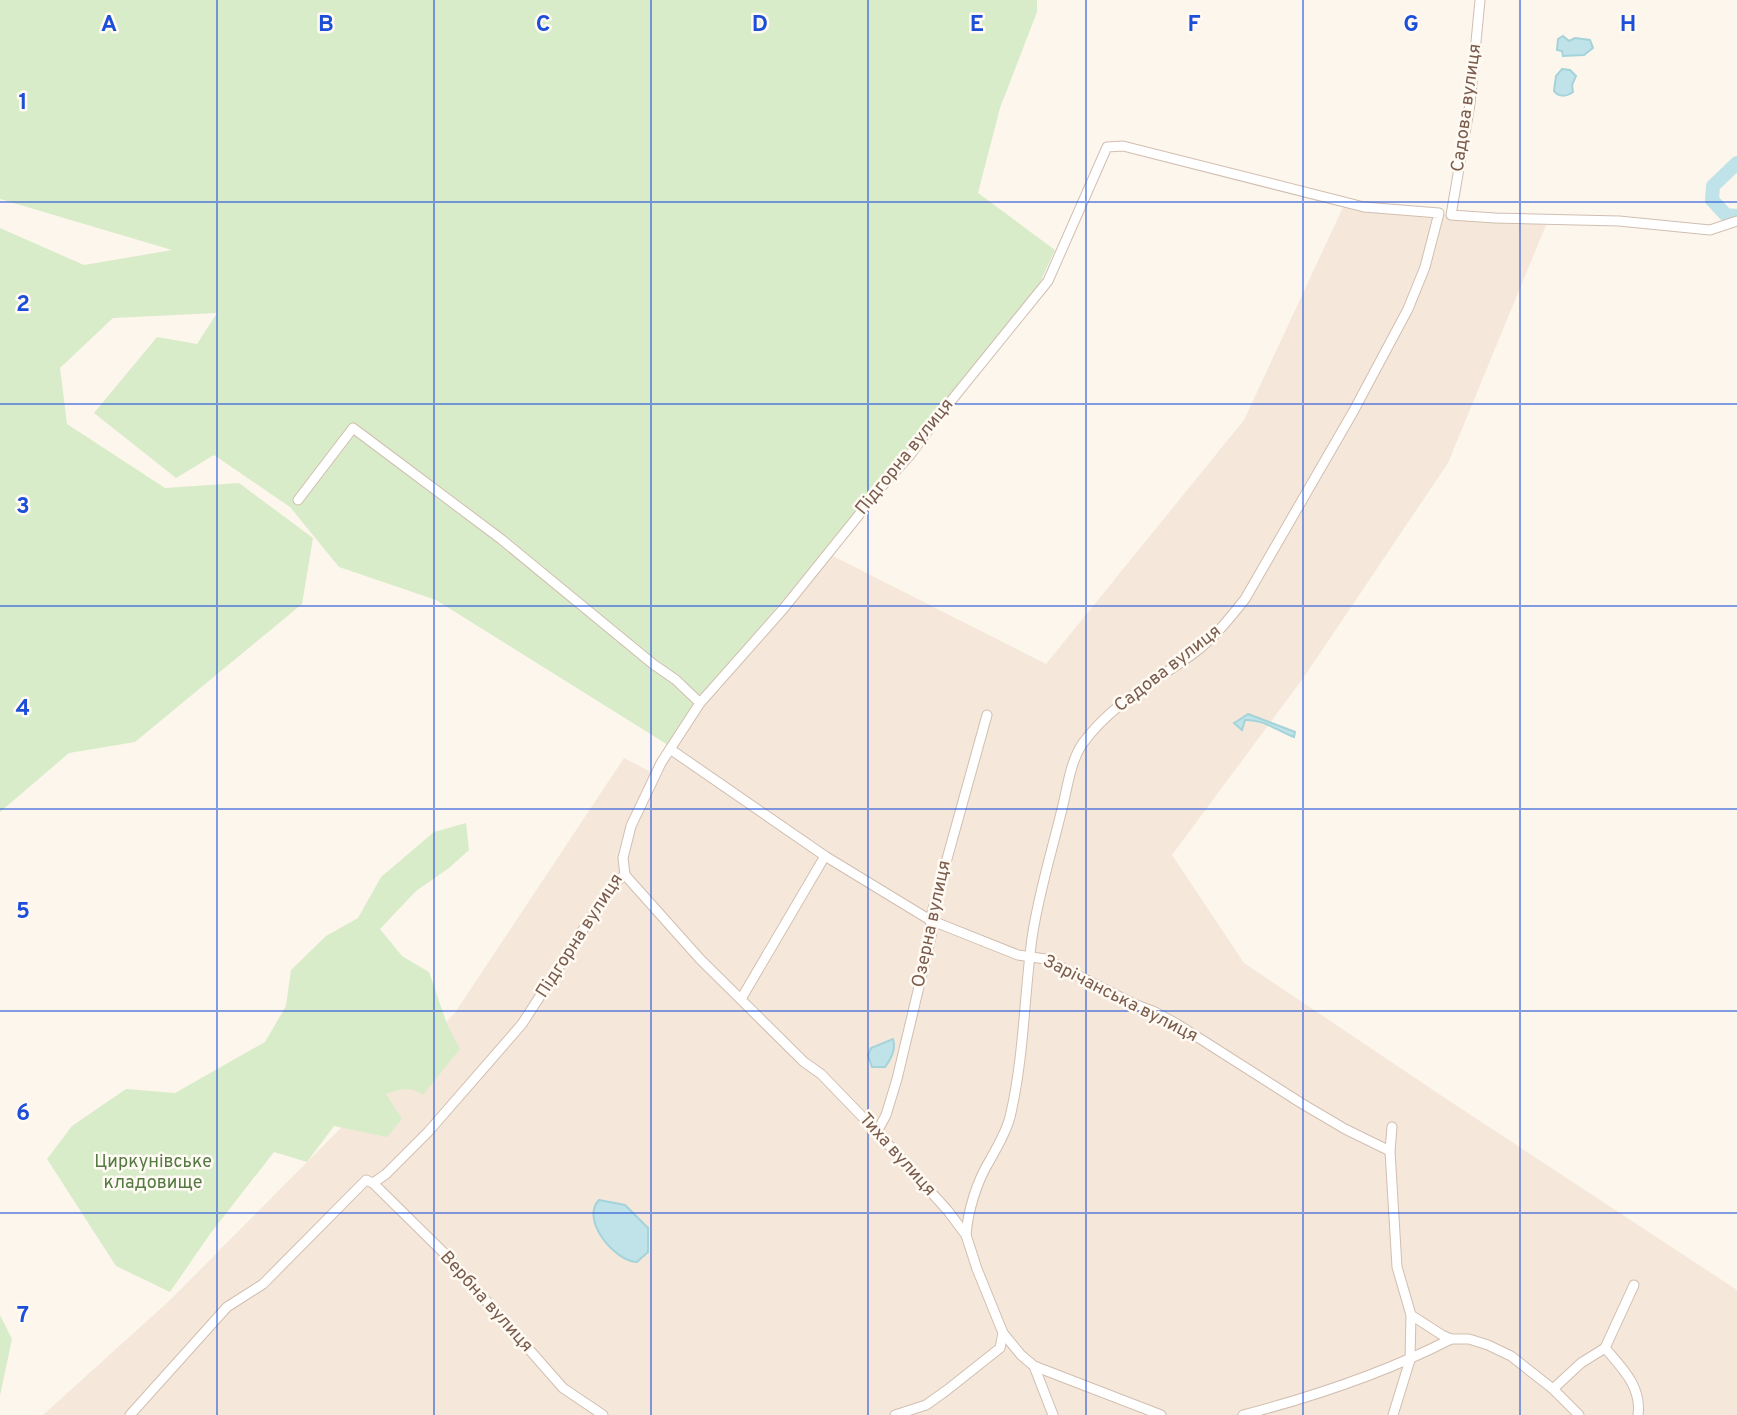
<svg xmlns="http://www.w3.org/2000/svg" width="1737" height="1415" font-family="Overpass,sans-serif">
<style>
.residential{fill:#f5e8da}
.green{fill:#d8ecc9}
.water{fill:#bfe3e8;stroke:#a5d3da;stroke-width:2}
.lines{fill:none;stroke-linecap:round;stroke-linejoin:round}
.river{stroke:#bfe3e8;stroke-width:14}
.street-casing{stroke:#d1beb0;stroke-width:11}
.street{stroke:#fff;stroke-width:9}
.grid{fill:none;stroke:#1d4ed8;stroke-width:2;stroke-opacity:0.55}
.labels{text-anchor:middle;dominant-baseline:central;stroke-width:5;stroke-linejoin:round;paint-order:stroke}
.street-label{font-size:18px;fill:#7a5c4d;stroke:#fffaf3}
.park-label{font-size:18px;fill:#537a41;stroke:#fffaf3}
.grid-label{font-size:23px;text-anchor:middle;font-weight:bold;fill:#1d4ed8;stroke:#fffaf3;stroke-width:5;stroke-linejoin:round;paint-order:stroke}
</style>
<rect width="100%" height="100%" fill="#fdf6ec"/>
<!-- residential -->
<path class="residential" d="M1344,205L1546,225L1448,463L1304,677L1172,855L1244,963L1445,1098L1737,1290V1415H43L169,1301L454,1014L624,758L651,772L698,702L823,551L1046,664L1244,420Z"/>
<!-- green -->
<g class="green">
<path d="M0,0H1037V12L1000,108L978,193L1055,250L1037,289L973,373L699,700L668,745L436,600L339,567L290,507L214,455L176,478L94,413L157,337L197,344L217,313L113,318L60,368L67,424L165,488L239,483L313,538L302,604L135,742L69,753L0,812V228L84,265L172,250L0,199Z"/>
<path d="M466,823L469,850L449,868L416,891L380,929L402,956L429,972L447,1024L460,1049L423,1095C410,1086 400,1089 386,1094L402,1119L387,1137L334,1126L307,1162L274,1152L210,1234L170,1292L116,1266L47,1159L72,1126L126,1089L175,1093L265,1042L286,1006L291,970L326,936L358,918L381,877L434,832Z"/>
<path d="M0,1315L12,1339L0,1396Z"/>
</g>
<!-- water -->
<g class="water">
<path d="M1563,36L1569,41L1575,38L1590,40L1593,48L1584,55L1563,56L1562,51L1557,50L1558,39Z"/>
<path d="M1562,69L1570,70L1576,76L1572,85L1573,92C1566,97 1559,97 1554,91L1556,76Z"/>
<path d="M1248,714L1295,732L1294,737C1277,731 1264,719 1245,720L1242,730L1234,723Z"/>
<path d="M893,1039C896,1048 891,1059 885,1067H872L868,1055L871,1048Z"/>
<path d="M599,1200L625,1205L648,1228V1252L637,1262C614,1261 580,1219 599,1200Z"/>
</g>
<g class="lines">
<!-- river -->
<path class="river" d="M1737,163L1713,186L1712,200L1726,215L1737,216"/>
<!-- street casing -->
<g class="street-casing">
<g id="street">
<path d="M1480,0L1470,104L1451,215L1495,218L1619,221L1710,230L1737,221"/>
<path d="M298,500L353,428L501,539L653,664L676,680L700,703"/>
<path d="M670,749L825,856L930,920L1018,955L1045,959L1134,1004L1155,1012L1177,1024L1301,1103L1345,1129L1390,1151L1397,1267L1411,1315L1442,1335L1451,1339H1469L1488,1345L1511,1356L1553,1389L1579,1415"/>
<path d="M625,875L700,959L804,1062L821,1074L877,1132L948,1211L966,1235L977,1269L1003,1333L1021,1355L1034,1366L1161,1415"/>
<path d="M741,999L825,856"/>
<path d="M877,1132L886,1115L897,1079L932,932L930,920L987,715"/>
<path d="M1390,1151L1392,1127"/>
<path d="M373,1183L445,1254L563,1388L603,1415"/>
<path d="M1605,1348C1622,1368 1642,1387 1638,1415"/>
<path d="M1034,1366L1053,1415"/>
<path d="M1553,1389L1581,1363L1605,1348L1634,1285"/>
<path d="M130,1415L227,1307L263,1284L366,1180L373,1183L386,1174L428,1132L522,1024L612,885L625,875L623,858L631,826L661,763L700,703L784,608L883,485L910,455L938,417L1048,281L1107,147L1123,146L1364,207L1439,213L1425,267L1408,309L1353,412L1245,599C1230,618 1214,638 1194,653C1156,681 1112,703 1083,743C1070,761 1067,791 1061,813C1051,854 1038,896 1032,938C1024,997 1024,1058 1010,1117C1006,1133 998,1145 990,1160C977,1181 968,1210 966,1235"/>
<path d="M895,1415L926,1405L947,1390L1000,1348L1003,1333"/>
<path d="M1243,1415C1316,1396 1385,1373 1451,1339"/>
<path d="M1393,1415L1410,1360L1411,1315"/>
</g>
</g>
<!-- street -->
<use href="#street" class="street"/>
</g>
<!-- grid -->
<path class="grid" d="M217,0V1415M434,0V1415M651,0V1415M868,0V1415M1086,0V1415M1303,0V1415M1520,0V1415M0,202H1737M0,404H1737M0,606H1737M0,809H1737M0,1011H1737M0,1213H1737"/>
<g class="labels">
<!-- street labels -->
<g class="street-label">
<text transform="translate(1467 108) rotate(-82)">Садова вулиця</text>
<text transform="translate(905 457) rotate(-51)">Підгорна вулиця</text>
<text transform="translate(1168 669) rotate(-38)">Садова вулиця</text>
<text transform="translate(932 924) rotate(-78)">Озерна вулиця</text>
<text transform="translate(580 936) rotate(-57)">Підгорна вулиця</text>
<text transform="translate(1120 999) rotate(27)">Зарічанська вулиця</text>
<text transform="translate(897 1155) rotate(48)">Тиха вулиця</text>
<text transform="translate(486 1302) rotate(48)">Вербна вулиця</text>
</g>
<!-- park labels -->
<g class="park-label">
<text x="153" y="1162">Циркунівське<tspan x="153" dy="21">кладовище</tspan></text>
</g>
</g>
<g class="grid-label">
<text x="109" y="31">A</text>
<text x="326" y="31">B</text>
<text x="543" y="31">C</text>
<text x="760" y="31">D</text>
<text x="977" y="31">E</text>
<text x="1194" y="31">F</text>
<text x="1411" y="31">G</text>
<text x="1628" y="31">H</text>
<text x="23" y="109">1</text>
<text x="23" y="311">2</text>
<text x="23" y="513">3</text>
<text x="23" y="715">4</text>
<text x="23" y="918">5</text>
<text x="23" y="1120">6</text>
<text x="23" y="1322">7</text>
</g>
</svg>
